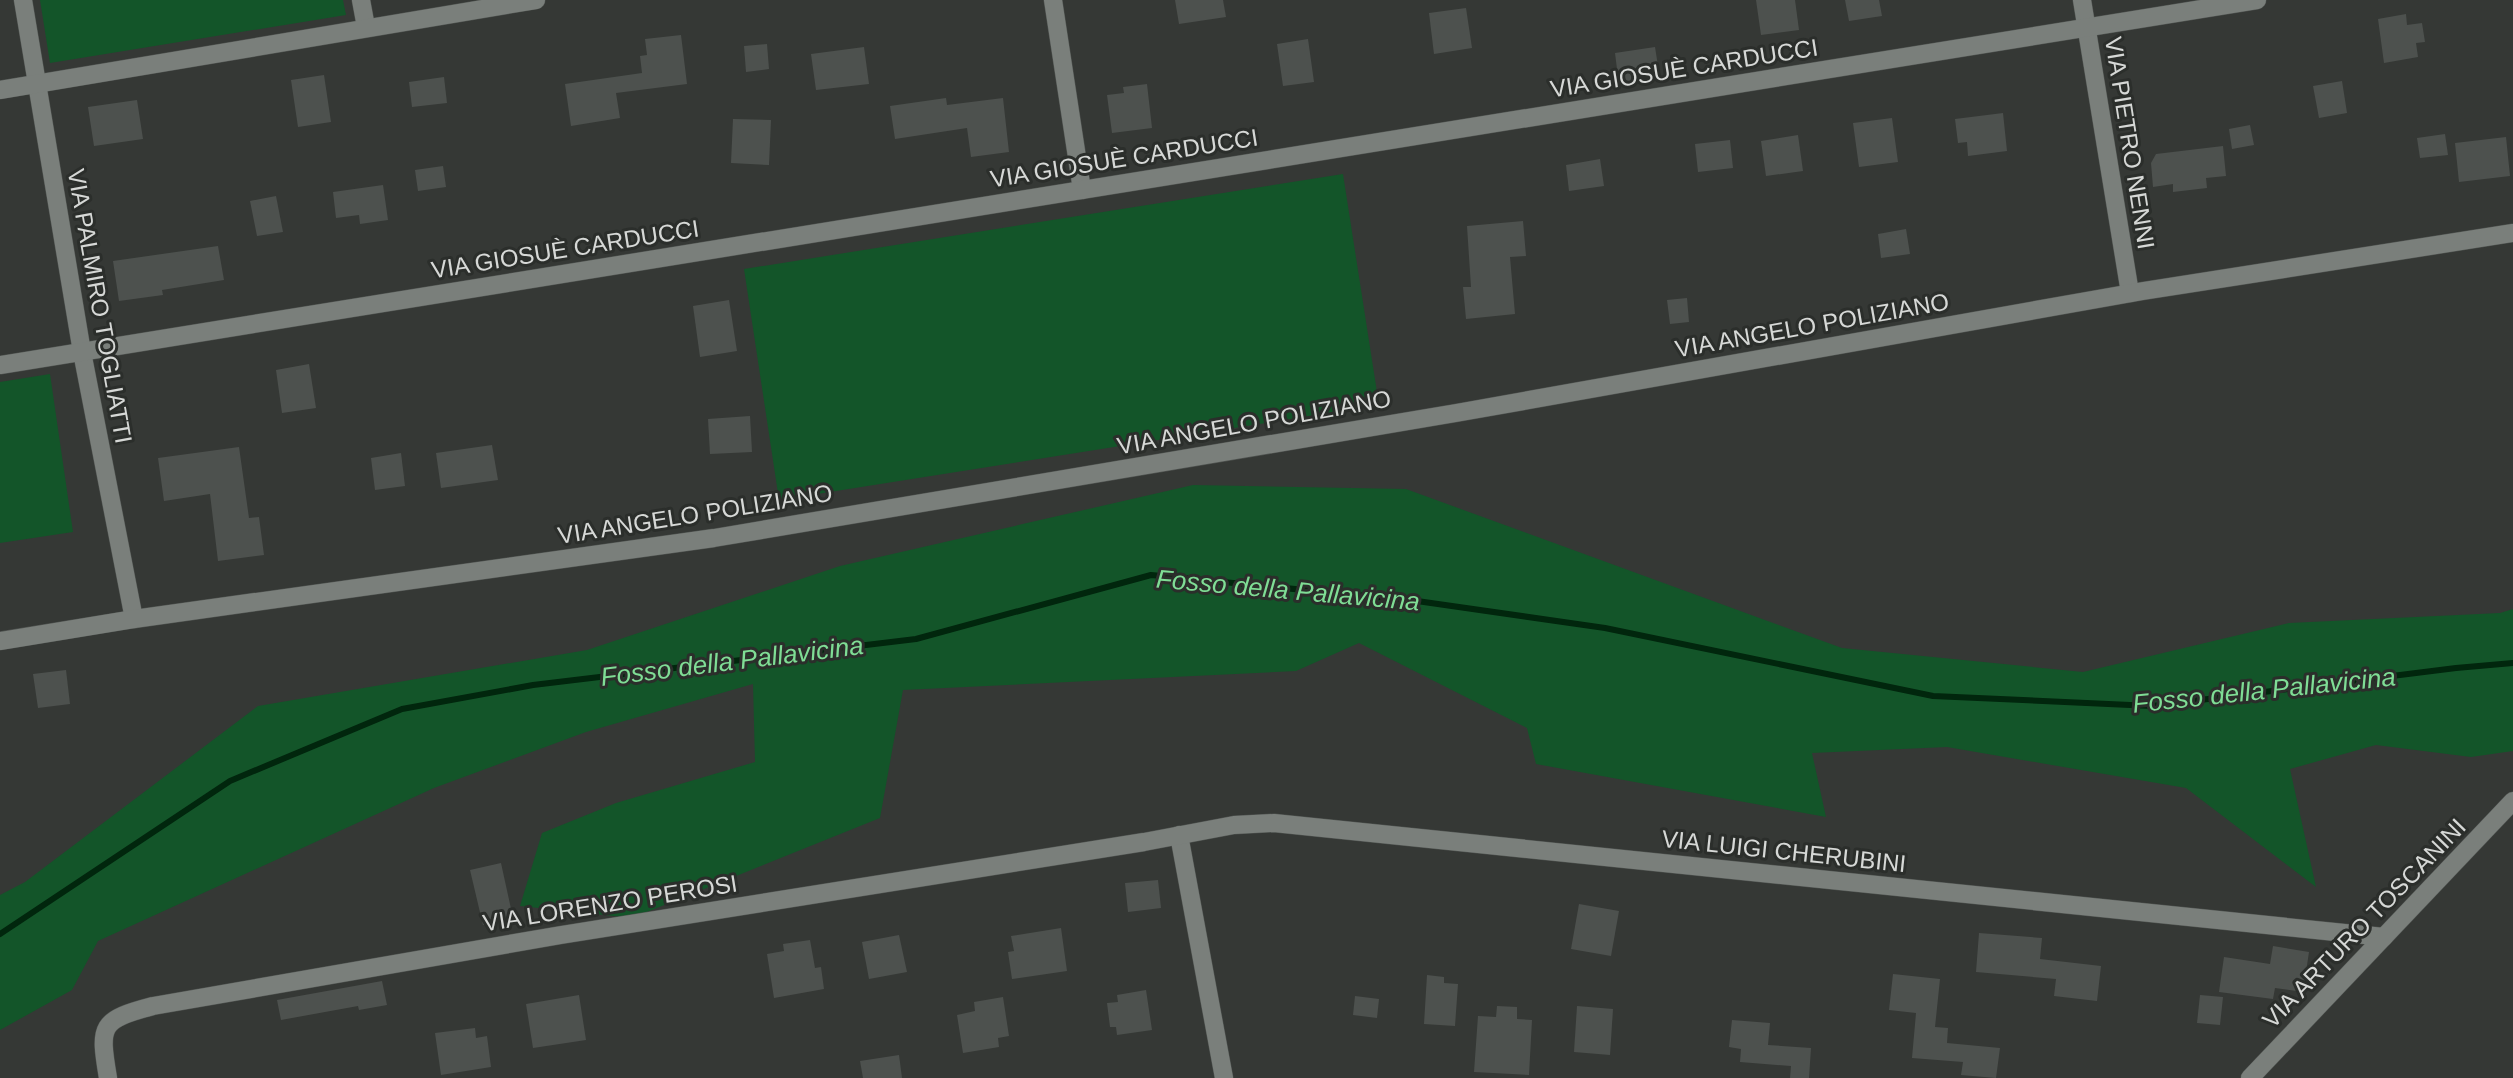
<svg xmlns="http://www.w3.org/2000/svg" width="2513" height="1078" font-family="Arial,sans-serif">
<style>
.green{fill:#135529}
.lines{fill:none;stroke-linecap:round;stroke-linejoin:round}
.stream{stroke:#01260d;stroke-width:6}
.building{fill:#4d514e}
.minor-casing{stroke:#505451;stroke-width:19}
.minor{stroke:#7a7f7b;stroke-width:18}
.labels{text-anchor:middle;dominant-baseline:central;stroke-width:6;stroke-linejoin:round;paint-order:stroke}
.street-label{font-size:24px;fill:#d6d8d6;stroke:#2b2e2b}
.water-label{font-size:26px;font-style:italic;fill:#7fdd95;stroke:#2b2e2b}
</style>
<rect width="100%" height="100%" fill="#353835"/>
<!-- green -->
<g class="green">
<path d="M40,0H343L346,15L50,63Z"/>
<path d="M1343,174L1379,405L779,500L744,269Z"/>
<path d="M50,374L73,532L0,543V382Z"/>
<path d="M1193,485L1406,489L1842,648L2083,672L2289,623L2500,613L2513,609V751L2471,757L2376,745L2290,769L2316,887L2186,788L1947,747L1812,753L1826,817L1536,764L1527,728L1359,643L1296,671L903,690L880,818L632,918L520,906L542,833L616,803L755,762L753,684L586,732L434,788L98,941L72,990L0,1030V895L25,882L258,706L587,650L840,566Z"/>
</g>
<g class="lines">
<!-- stream -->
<path class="stream" d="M0,934L230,781L402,709L533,685L916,639L1151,575L1417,601L1605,628L1933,696L2152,706L2456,668L2513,663"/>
</g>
<!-- building -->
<g class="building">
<path d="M1175,0H1223L1226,17L1179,24Z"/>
<path d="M1756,0H1795L1799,30L1761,35Z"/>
<path d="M1845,0H1879L1882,16L1849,21Z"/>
<path d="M1466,8L1472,48L1434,54L1429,13Z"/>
<path d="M2406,14L2407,25L2422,23L2425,42L2416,43L2418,57L2384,63L2378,19Z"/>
<path d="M681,35L687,84L616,93L620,118L571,126L565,84L642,73L640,56L647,55L645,39Z"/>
<path d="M1308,39L1314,82L1283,86L1277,44Z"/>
<path d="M767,44L769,69L746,72L744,46Z"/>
<path d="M864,47L869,84L816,90L811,54Z"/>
<path d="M1655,47L1660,79L1619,85L1615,53Z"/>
<path d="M324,75L331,122L298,127L291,80Z"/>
<path d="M444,77L447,103L412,107L409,82Z"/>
<path d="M2342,81L2347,113L2319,118L2313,86Z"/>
<path d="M1147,84L1152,128L1112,133L1107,95L1124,93L1123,87Z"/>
<path d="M946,98L947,105L1003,98L1009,152L971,157L967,128L895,139L890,106Z"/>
<path d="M137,100L143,139L94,146L88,107Z"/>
<path d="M2003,113L2007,151L1968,156L1967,142L1958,143L1955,119Z"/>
<path d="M1892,118L1898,162L1859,167L1853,123Z"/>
<path d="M733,119L771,120L769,165L731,163Z"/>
<path d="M2250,125L2254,145L2232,149L2229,129Z"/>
<path d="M2445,134L2448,155L2420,158L2417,138Z"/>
<path d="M1798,135L1803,171L1766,176L1761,141Z"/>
<path d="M2506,137L2510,176L2459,182L2455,143Z"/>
<path d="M1730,140L1733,168L1698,172L1695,144Z"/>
<path d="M2223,146L2226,176L2206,178L2207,188L2173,192V184L2153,187L2151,163L2156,154Z"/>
<path d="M1600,159L1604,186L1569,191L1566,165Z"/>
<path d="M443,166L446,187L418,191L415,170Z"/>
<path d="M383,185L388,220L360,224L359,215L336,218L333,192Z"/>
<path d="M276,196L283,232L257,236L250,201Z"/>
<path d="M1523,221L1526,256L1510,257L1515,314L1466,319L1463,287H1471L1467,226Z"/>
<path d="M1906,229L1910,254L1881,258L1878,234Z"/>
<path d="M218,246L224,280L162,290L163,295L119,301L113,261Z"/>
<path d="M1687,298L1689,322L1670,324L1667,300Z"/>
<path d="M729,300L737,351L700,357L693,306Z"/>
<path d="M309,364L316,408L282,413L276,370Z"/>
<path d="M750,416L752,452L710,454L708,419Z"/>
<path d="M492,445L498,480L441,488L436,453Z"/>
<path d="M239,447L249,518L259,517L264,555L218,561L210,494L164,501L158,458Z"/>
<path d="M401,453L405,486L375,490L371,458Z"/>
<path d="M66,670L70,704L38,708L33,674Z"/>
<path d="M501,863L513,918L483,925L470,870Z"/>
<path d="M1158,880L1161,908L1128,912L1125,883Z"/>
<path d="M1579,904L1619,911L1611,956L1571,949Z"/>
<path d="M1061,928L1067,971L1012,979L1008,952L1014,951L1011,936Z"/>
<path d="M1979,933L2042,938L2040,959L2101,966L2097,1001L2054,996L2056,979L1976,972Z"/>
<path d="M899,935L907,972L869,979L862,942Z"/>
<path d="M810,940L815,968L821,967L824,989L774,998L767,954L784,951L783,944Z"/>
<path d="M2273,946L2309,952L2303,992L2275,988L2273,999L2219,992L2224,957L2270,964Z"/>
<path d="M1893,974L1940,979L1935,1027L1948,1028L1947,1043L2000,1048L1996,1078L1961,1075L1963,1062L1912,1058L1916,1013L1889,1010Z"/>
<path d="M1427,975L1444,977V983L1458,984L1455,1026L1424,1024Z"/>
<path d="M382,981L387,1005L359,1010L358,1006L281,1020L277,1000Z"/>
<path d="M1146,990L1152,1030L1117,1035L1116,1027H1110L1107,1003L1118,1002L1117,995Z"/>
<path d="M579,995L586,1040L533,1048L526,1004Z"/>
<path d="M2200,995L2223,997L2220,1025L2197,1023Z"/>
<path d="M1355,996L1379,999L1377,1018L1353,1015Z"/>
<path d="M1003,997L1009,1036L998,1038L999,1047L963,1053L957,1015L975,1011L974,1002Z"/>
<path d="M1497,1006L1517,1007V1019L1532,1020L1529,1075L1474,1072L1478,1016L1496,1017Z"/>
<path d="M1577,1006L1613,1009L1610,1055L1574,1052Z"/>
<path d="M1732,1020L1770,1023L1768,1045L1811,1048L1809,1078H1790L1791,1066L1740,1062L1741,1049L1729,1047Z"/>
<path d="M475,1028L476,1038L487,1036L491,1067L441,1075L435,1033Z"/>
<path d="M899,1055L902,1078H863L860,1061Z"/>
</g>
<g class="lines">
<!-- minor casing -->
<g class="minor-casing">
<g id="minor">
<path d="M23,0L82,352L134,619"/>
<path d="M361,0L366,27"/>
<path d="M1053,0L1082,190"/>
<path d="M2082,0L2130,293"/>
<path d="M0,90L536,0"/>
<path d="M0,365L2257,0"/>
<path d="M0,641L134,619L714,538L1456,413L2143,291L2513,233"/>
<path d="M1179,835L1224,1078"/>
<path d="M108,1078C99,1025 100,1020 153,1006L561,935L1144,842L1234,825L1274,823L2384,937"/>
<path d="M2250,1078L2513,801"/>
</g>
</g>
<!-- minor -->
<use href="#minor" class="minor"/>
</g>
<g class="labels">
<!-- street labels -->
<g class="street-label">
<text transform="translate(1684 68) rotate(-9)">VIA GIOSUÈ CARDUCCI</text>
<text transform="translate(2130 143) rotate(81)">VIA PIETRO NENNI</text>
<text transform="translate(1124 158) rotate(-9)">VIA GIOSUÈ CARDUCCI</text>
<text transform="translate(565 249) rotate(-9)">VIA GIOSUÈ CARDUCCI</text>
<text transform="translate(100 306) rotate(80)">VIA PALMIRO TOGLIATTI</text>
<text transform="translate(1812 325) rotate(-10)">VIA ANGELO POLIZIANO</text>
<text transform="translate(1254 422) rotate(-10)">VIA ANGELO POLIZIANO</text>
<text transform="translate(695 514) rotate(-9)">VIA ANGELO POLIZIANO</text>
<text transform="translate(1784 851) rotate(6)">VIA LUIGI CHERUBINI</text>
<text transform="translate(610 903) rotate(-9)">VIA LORENZO PEROSI</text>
<text transform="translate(2364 923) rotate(-46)">VIA ARTURO TOSCANINI</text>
</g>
<!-- water labels -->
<g class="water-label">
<text transform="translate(1288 590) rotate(5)">Fosso della Pallavicina</text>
<text transform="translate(732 661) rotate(-7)">Fosso della Pallavicina</text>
<text transform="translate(2264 690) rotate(-6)">Fosso della Pallavicina</text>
</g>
</g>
</svg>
